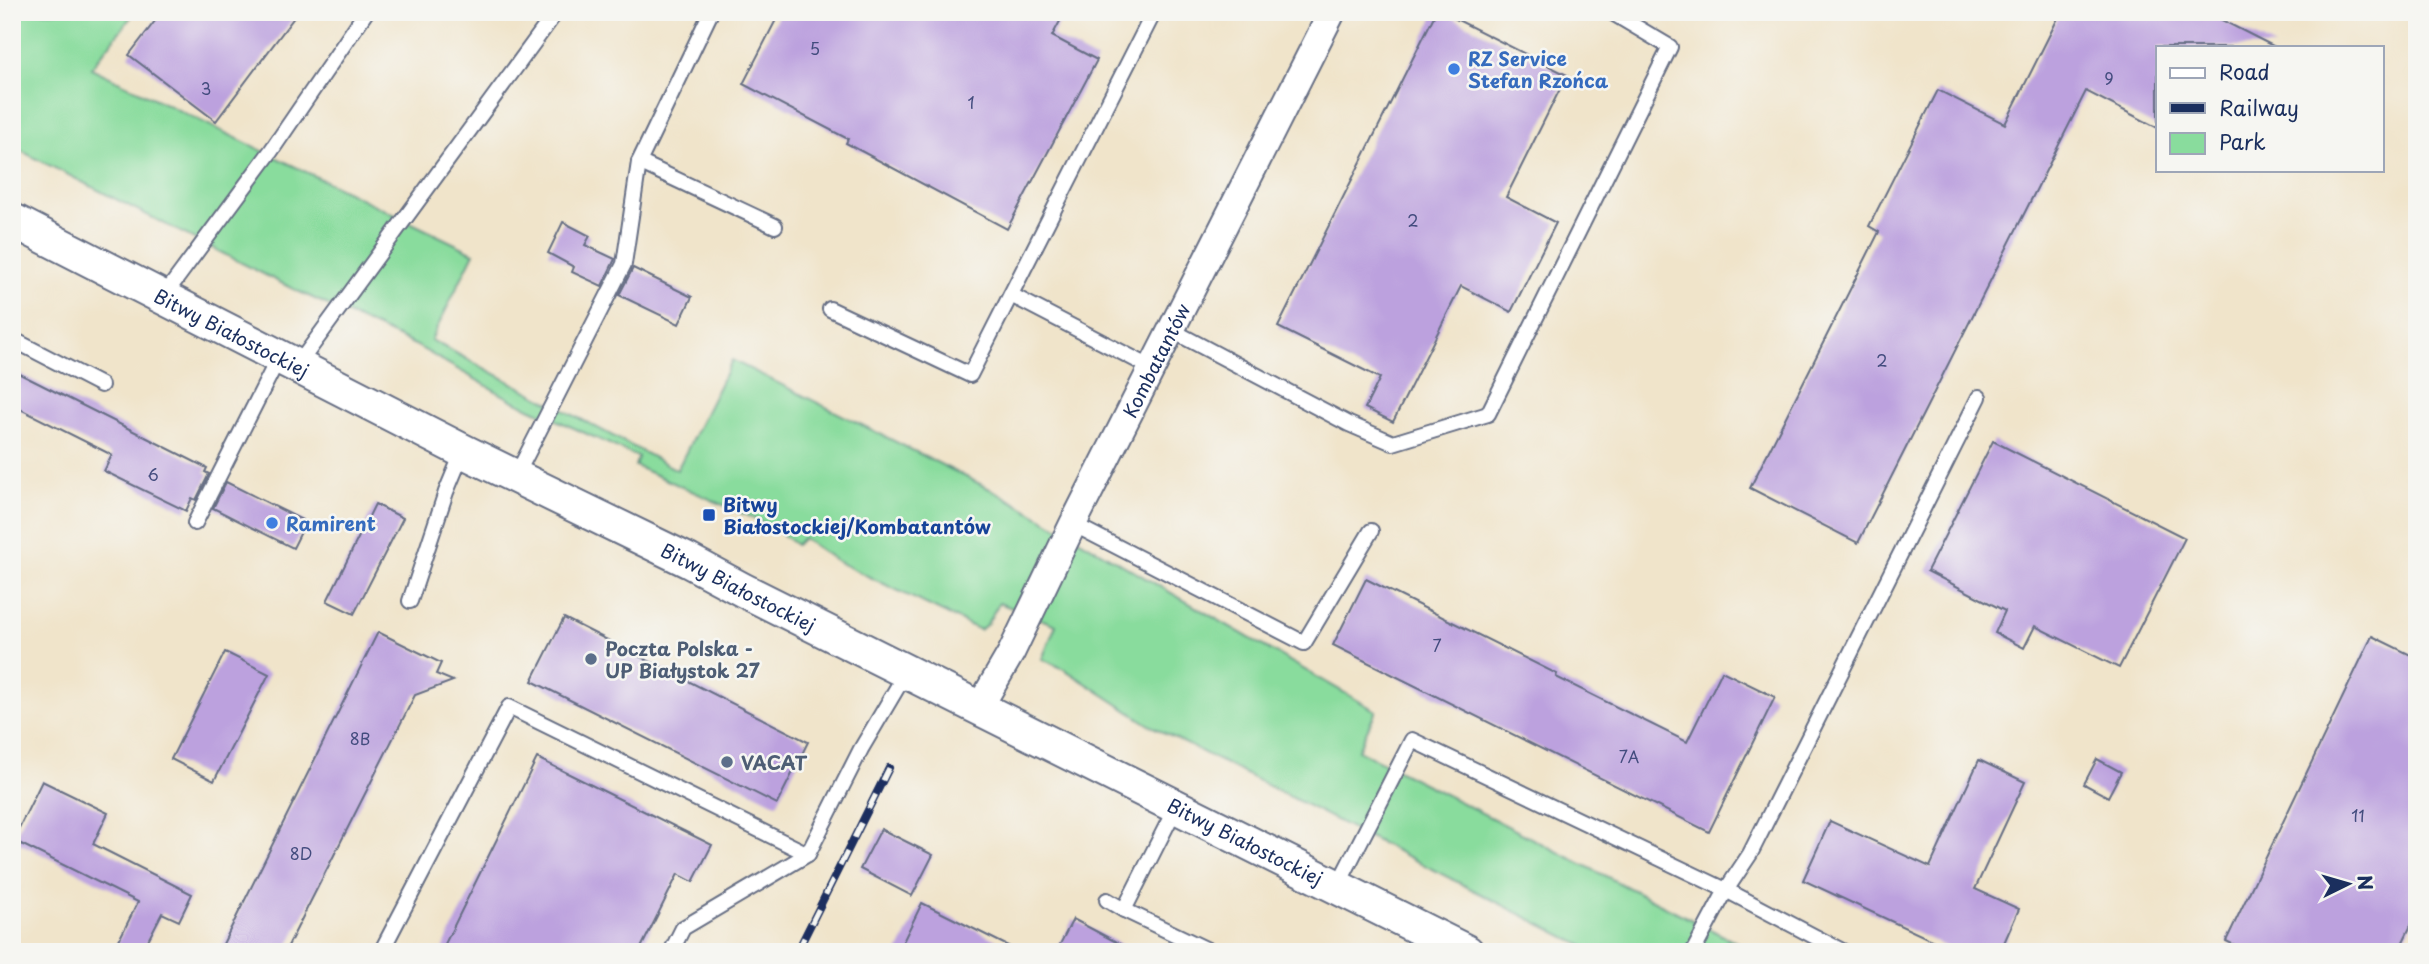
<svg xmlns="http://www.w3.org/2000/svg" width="2429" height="964" font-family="'Playpen Sans',sans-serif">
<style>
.green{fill:#89dc9d;stroke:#52867e;stroke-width:2}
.building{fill:#bca1de}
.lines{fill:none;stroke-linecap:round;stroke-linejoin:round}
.service-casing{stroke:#666e84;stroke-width:18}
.minor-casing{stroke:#666e84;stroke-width:30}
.tertiary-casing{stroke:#666e84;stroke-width:37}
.service{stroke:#fff;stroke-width:14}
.minor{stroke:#fff;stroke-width:26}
.tertiary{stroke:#fff;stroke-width:33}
.rail-casing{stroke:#1b2f5e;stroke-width:8}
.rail{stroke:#f6f6f2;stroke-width:5;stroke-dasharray:16;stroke-linecap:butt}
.shop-dot{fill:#3f7fe0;stroke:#f6f6f2;stroke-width:2.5}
.transit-dot{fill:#1a4fb4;stroke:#f6f6f2;stroke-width:2.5}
.service-dot{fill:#5c6f8a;stroke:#f6f6f2;stroke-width:2.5}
.labels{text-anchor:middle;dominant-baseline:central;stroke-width:5;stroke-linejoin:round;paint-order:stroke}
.number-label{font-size:16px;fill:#434c7e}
.shop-label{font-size:19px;font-weight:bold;fill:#366cbe;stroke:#f6f6f2;text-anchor:start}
.street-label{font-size:19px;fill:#1b2f5e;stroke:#f6f6f2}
.transit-label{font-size:19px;font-weight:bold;fill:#164399;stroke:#f6f6f2;text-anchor:start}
.service-label{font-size:19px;font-weight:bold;fill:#4e5e75;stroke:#f6f6f2;text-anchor:start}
</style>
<rect width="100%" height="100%" fill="#f6f6f2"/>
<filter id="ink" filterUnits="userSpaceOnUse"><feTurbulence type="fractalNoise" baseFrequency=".0143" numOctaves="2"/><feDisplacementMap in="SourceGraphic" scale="14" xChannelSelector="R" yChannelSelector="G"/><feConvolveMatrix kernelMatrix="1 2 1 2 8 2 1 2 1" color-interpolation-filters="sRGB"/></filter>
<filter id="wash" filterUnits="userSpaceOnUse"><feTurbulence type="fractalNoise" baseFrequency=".00686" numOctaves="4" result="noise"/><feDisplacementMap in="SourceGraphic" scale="28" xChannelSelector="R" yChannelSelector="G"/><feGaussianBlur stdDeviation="1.57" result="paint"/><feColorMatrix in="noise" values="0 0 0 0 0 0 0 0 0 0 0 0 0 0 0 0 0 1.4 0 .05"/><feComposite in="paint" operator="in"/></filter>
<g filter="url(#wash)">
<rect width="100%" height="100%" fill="#f0e4ca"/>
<!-- green -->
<path class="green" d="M12,12H135L91,68L474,253L431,340L677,470L732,360L998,493L1376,711L1358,750L1755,952H1595L1151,726L1064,669L1042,659L1056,625L999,603L987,624L980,630L838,562L803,538L796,545L771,526L635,466L638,457L512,400L415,345L291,288L19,150L12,145Z"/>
<g id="blocks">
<!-- building -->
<g class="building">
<path d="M162,12H298L216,121L129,55Z"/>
<path d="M780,12H1065L1052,36L1097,60L1007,229L846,143L848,139L743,84Z"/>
<path d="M1436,12H1442L1567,75L1506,197L1556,223L1511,312L1461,286L1393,422L1365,408L1380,378L1278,327Z"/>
<path d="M2061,12H2206L2275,47H2158V128L2086,91L1858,543L1750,488L1879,232L1869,226L1938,90L2005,124Z"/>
<path d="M563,222L590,236L585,245L615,259L602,286L572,272L574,267L548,253Z"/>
<path d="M633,268L692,297L679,324L619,295Z"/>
<path d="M12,370L207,468L205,472L209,474L196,500L192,498L186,511L104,471L112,455L12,405Z"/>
<path d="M1993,441L2185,538L2119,668L2035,626L2024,648L1995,633L2005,611L1927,571Z"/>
<path d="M226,482L306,522L293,548L213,508Z"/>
<path d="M375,504L403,518L354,614L327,601Z"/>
<path d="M1366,579L1557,674L1556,677L1687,742L1722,671L1775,697L1709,832L1333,645Z"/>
<path d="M564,618L808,742L777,804L532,681Z"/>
<path d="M378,632L441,663L436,674L453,681L415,695L285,952H219Z"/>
<path d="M2372,636L2417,658V913L2398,952H2249L2226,941Z"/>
<path d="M225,652L269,674L214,781L171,759Z"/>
<path d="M537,758L712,845L693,882L678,874L639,952H441Z"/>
<path d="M2097,759L2121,772L2108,797L2084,784Z"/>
<path d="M1979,760L2025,782L1975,889L2019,909L2000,952H1957L1803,880L1830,821L1930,867Z"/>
<path d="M42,781L108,813L93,844L192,894L179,921L162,913L142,952H113L138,902L13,840Z"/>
<path d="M881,829L933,855L912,896L860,869Z"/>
<path d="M922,903L1020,952H898Z"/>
<path d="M1073,919L1135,952H1056Z"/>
</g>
</g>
</g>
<g filter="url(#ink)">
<use href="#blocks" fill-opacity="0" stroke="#666e84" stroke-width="2"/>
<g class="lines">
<!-- service casing -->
<g class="service-casing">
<g id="service">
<path d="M639,162L775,226"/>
<path d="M1011,295L1152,368"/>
<path d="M163,297L271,151L366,12"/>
<path d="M830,309L970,375L1154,12"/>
<path d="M1171,330L1349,424L1393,443L1488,414L1670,47L1611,12"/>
<path d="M12,339L101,385"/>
<path d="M297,366L556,12"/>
<path d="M516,476L624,264L639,162L711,12"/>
<path d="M195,523L279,357"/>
<path d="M1073,524L1304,643L1371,531"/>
<path d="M410,601L446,492L463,451"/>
<path d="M1337,887L1412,740L1726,890L1844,952"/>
<path d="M1107,900L1124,910L1212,952"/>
<path d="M1124,910L1177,805"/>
<path d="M381,952L509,707L808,854"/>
<path d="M671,952L683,928L808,854L861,749L907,671"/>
<path d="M1693,952L1726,890L1750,854L1979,397"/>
</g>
</g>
<!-- minor casing -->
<g class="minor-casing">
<g id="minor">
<path id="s1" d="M979,708L1011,653L1073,524L1332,12"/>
</g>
</g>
<!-- tertiary casing -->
<g class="tertiary-casing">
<g id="tertiary">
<path id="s2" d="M12,220L463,451L689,561L743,590L1467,952"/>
</g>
</g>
<!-- service -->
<use href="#service" class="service"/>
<!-- minor -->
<use href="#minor" class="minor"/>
<!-- tertiary -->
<use href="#tertiary" class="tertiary"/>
<!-- rail casing -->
<g class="rail-casing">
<path id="rail" d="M797,952L889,768"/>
</g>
<!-- rail -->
<use href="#rail" class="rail"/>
</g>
</g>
<!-- markers -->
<g class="shop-dot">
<circle cx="1454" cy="69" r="7"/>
<circle cx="272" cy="523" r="7"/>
</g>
<rect class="transit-dot" x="702" y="508" width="14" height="14" rx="3.5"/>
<g class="service-dot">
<circle cx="591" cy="659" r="7"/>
<circle cx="727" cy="762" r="7"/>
</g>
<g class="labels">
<!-- number labels -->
<g class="number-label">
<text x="815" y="48">5</text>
<text x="2109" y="78">9</text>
<text x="206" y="88">3</text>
<text x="971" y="102">1</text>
<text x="1413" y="220">2</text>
<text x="1882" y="360">2</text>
<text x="153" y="474">6</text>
<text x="1437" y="645">7</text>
<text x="360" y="738">8B</text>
<text x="1629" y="756">7A</text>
<text x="2358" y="815">11</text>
<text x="301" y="853">8D</text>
</g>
<!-- shop labels -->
<g class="shop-label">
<text x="1468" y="58">RZ Service<tspan x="1468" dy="22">Stefan Rzońca</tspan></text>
<text x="286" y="523">Ramirent</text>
</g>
<!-- street labels -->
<g class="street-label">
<text stroke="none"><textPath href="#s2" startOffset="247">Bitwy Białostockiej</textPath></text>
<text stroke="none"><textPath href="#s1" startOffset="390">Kombatantów</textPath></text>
<text stroke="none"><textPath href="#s2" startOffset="814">Bitwy Białostockiej</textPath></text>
<text stroke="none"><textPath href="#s2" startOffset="1381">Bitwy Białostockiej</textPath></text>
</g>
<!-- transit labels -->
<g class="transit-label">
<text x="723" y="504">Bitwy<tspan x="723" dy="22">Białostockiej/Kombatantów</tspan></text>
</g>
<!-- service labels -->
<g class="service-label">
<text x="605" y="648">Poczta Polska -<tspan x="605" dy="22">UP Białystok 27</tspan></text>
<text x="741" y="762">VACAT</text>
</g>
</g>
<!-- margin -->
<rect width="2429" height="964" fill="none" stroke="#f6f6f2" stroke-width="42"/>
<!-- legend -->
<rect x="2156" y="46" width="228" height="126" fill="#f6f6f2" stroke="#9ea6b7" stroke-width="2"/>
<rect x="2170" y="68" width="35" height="10" fill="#ffffff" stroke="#9ea6b7" stroke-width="2"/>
<text x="2219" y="80" font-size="21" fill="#1b2f5e">Road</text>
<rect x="2170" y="103" width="35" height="10" fill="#1b2f5e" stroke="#9ea6b7" stroke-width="2"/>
<text x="2219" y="116" font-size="21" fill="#1b2f5e">Railway</text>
<rect x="2170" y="133" width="35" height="21" fill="#89dc9d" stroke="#9ea6b7" stroke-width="2"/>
<text x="2219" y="150" font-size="21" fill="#1b2f5e">Park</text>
<!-- north arrow -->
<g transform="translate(2348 884) rotate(85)" stroke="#f6f6f2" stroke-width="5" paint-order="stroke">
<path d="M0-5L12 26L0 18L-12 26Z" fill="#1b2f5e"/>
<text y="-10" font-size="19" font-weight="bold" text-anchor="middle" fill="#1b2f5e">N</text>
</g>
</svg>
